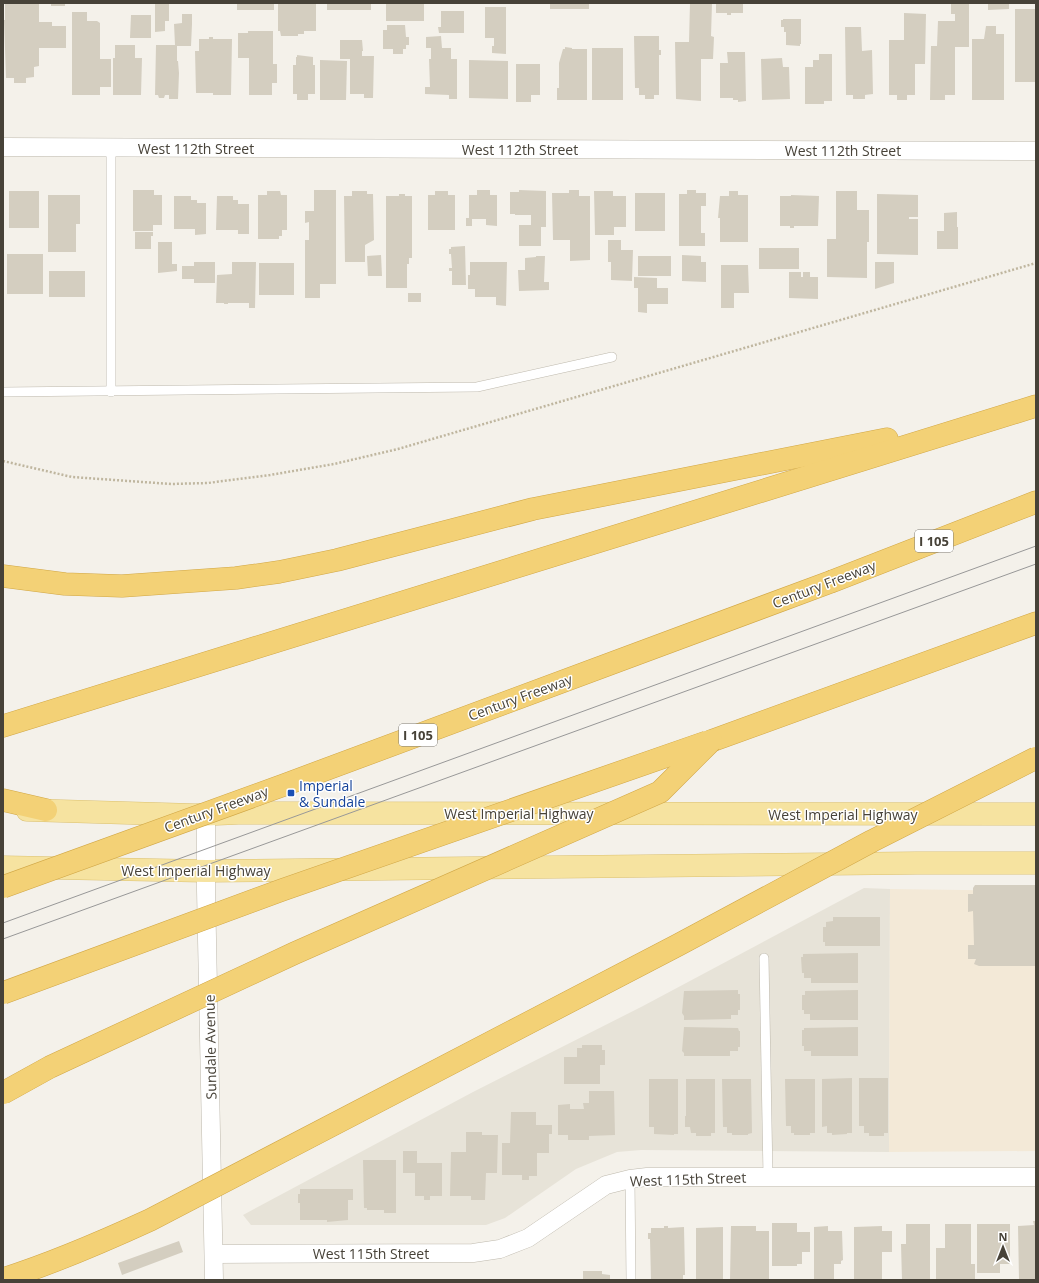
<svg xmlns="http://www.w3.org/2000/svg" width="1039" height="1283" font-family="'Open Sans',sans-serif">
<style>
.residential{fill:#e7e3d8}
.commercial{fill:#f3e9d7}
.building{fill:#d4cec0}
.lines{fill:none;stroke-linecap:round;stroke-linejoin:round}
.lane-casing{stroke:#beb9ad;stroke-width:10}
.street-casing{stroke:#beb9ad;stroke-width:19}
.primary-casing{stroke:#dbc171;stroke-width:23}
.highway-casing{stroke:#d1a746;stroke-width:23}
.path{stroke:#bfb69f;stroke-width:2.5;stroke-dasharray:2 2;stroke-linecap:butt}
.lane{stroke:#fff;stroke-width:9}
.street{stroke:#fff;stroke-width:18}
.primary{stroke:#f6e3a0;stroke-width:22}
.highway{stroke:#f3d176;stroke-width:22}
.tram{stroke:#989898;stroke-width:1}
.highway-bridge-casing{stroke:#d1a746;stroke-width:23;stroke-linecap:butt}
.highway-bridge{stroke:#f3d176;stroke-width:22}
.transit-dot{fill:#1a4fb4;stroke:#fff;stroke-width:1.5}
.labels{text-anchor:middle;dominant-baseline:central;stroke-width:3;stroke-linejoin:round;paint-order:stroke}
.shield{fill:#fff;stroke:#7e7b74;stroke-width:1}
.shield-label{font-size:13px;font-weight:bold;fill:#474238}
.street-label{font-size:14px;fill:#474238;stroke:#fff}
.transit-label{font-size:14px;fill:#164399;stroke:#fff;text-anchor:start}
</style>
<rect width="100%" height="100%" fill="#f4f1ea"/>
<!-- residential -->
<path class="residential" d="M864,888L890,889L889,1152L641,1150L617,1152L576,1169L505,1218L486,1225H251L243,1215L473,1092L643,1006Z"/>
<!-- commercial -->
<path class="commercial" d="M890,889L1036,891V1151L889,1152Z"/>
<!-- building -->
<g class="building">
<path d="M5,3H39V22H52V26H66V48H39V66L34,67V77L26,78V83H14V78H6L4,20H5Z"/>
<rect x="51" y="3" width="14" height="3"/>
<path d="M155,3H169V21H165V31L155,32Z"/>
<rect x="237" y="3" width="37" height="7"/>
<path d="M278,3H316V31H304V34H298V36H281L280,31H278Z"/>
<rect x="327" y="3" width="44" height="7"/>
<rect x="386" y="3" width="38" height="18"/>
<rect x="550" y="3" width="39" height="6"/>
<path d="M690,3H712L711,36L714,37L713,59H701V101L676,99L675,42H689Z"/>
<path d="M716,3H743V13H731V15H727V13H716Z"/>
<path d="M951,3H969V47H955V95H945V100H930L931,46H937L938,21H955V14H951Z"/>
<path d="M988,3H1009V9L988,10Z"/>
<path d="M485,7H506V54L492,53V46H494V38H485Z"/>
<rect x="1015" y="9" width="21" height="73"/>
<path d="M441,11H464V33H439L438,27H441Z"/>
<path d="M72,12H87V21H97L100,23V59H111V87H100V95H72Z"/>
<path d="M904,13L926,14L925,64H915V95H907V100H897V95H889V40H904Z"/>
<path d="M182,14H192V24L191,46H177V61H178L179,73L178,99H169V95H165L164,98H159L158,95H155L156,45H175L174,24L182,23Z"/>
<path d="M131,15H151V38H130Z"/>
<path d="M783,19H801V44H800V46L786,45V32H784V27H781V20H783Z"/>
<path d="M387,25H405L406,37H409V45H406V49H403V54H393V49H383V30H387Z"/>
<path d="M986,26H996V34H1004V100H972V39H984Z"/>
<path d="M845,27H861L862,51L872,50L873,94L865,95V99H853V95H846Z"/>
<path d="M248,31H273V64H277V83H272V95H249V58H238V33H248Z"/>
<path d="M441,36L442,48H451V59H457V99H449V95L425,94V87H430L429,59H431V48H426V37Z"/>
<path d="M634,36H659V50H661V55H659V95H654V99H645V95H639V88H635Z"/>
<path d="M209,37H213V39H232L231,95H213V93H196L195,51H199V39H209Z"/>
<path d="M340,40H362L363,51H362V56H374L373,98H364V94H350V59H340Z"/>
<path d="M115,45H135V58H142L141,95H113V58H115Z"/>
<path d="M565,47L572,48V49H587V100H557V88H559V63L563,49H565Z"/>
<rect x="592" y="48" width="31" height="52"/>
<path d="M727,52H745L746,101L738,102V100H733V98H720V63H728Z"/>
<path d="M819,54H832V101H824V104H805V67H813V60H819Z"/>
<path d="M297,55L313,57V65H315V94H308V100H297V94H293V65H296V57H297Z"/>
<path d="M782,58L783,67H789L790,99L762,100L761,59Z"/>
<path d="M320,60L347,61L346,100H320Z"/>
<path d="M469,60L508,61V99L469,98Z"/>
<path d="M516,64H540V95H531V102H516Z"/>
<path d="M133,190H154V195H162V225H153V231H133Z"/>
<path d="M314,190H336V284H320V298H305V240H309V222L305,223V211H314Z"/>
<path d="M477,190H490V195H497V226L486,225V219H472V226H466V218H469V195H477Z"/>
<path d="M519,190L546,191V227H541V246H519V225H531V215H515V214H510V192H519Z"/>
<path d="M569,190H579V196H590V260L570,261V240H553L552,193H569Z"/>
<path d="M687,190H696V193H706V206H701V233H705V246H679V194H687Z"/>
<rect x="9" y="191" width="30" height="37"/>
<path d="M267,191H280L281,195H287V230H282V236H279V239H258V195H267Z"/>
<path d="M352,191H367V194H373L374,240L365,245V262H345L344,196H352Z"/>
<path d="M435,191H448V195H455V230H428V195H435Z"/>
<path d="M594,191H613V196H626V227H614V235H595Z"/>
<path d="M729,191H738V195H748V242H720V218H718L720,196H729Z"/>
<path d="M836,191H857V210H869V242H867V278L827,277V239H836Z"/>
<rect x="635" y="193" width="30" height="38"/>
<path d="M399,194H405V196H412V258H409V264H407V288H386V196H399Z"/>
<path d="M877,194L918,195V217H909V219H918V255L877,254Z"/>
<path d="M48,195H80V224H76V252H48Z"/>
<path d="M791,195L819,196L818,226H794V228H790V226H780V196H791Z"/>
<path d="M174,196H191V200H197V203H206V234L195,235V229H174Z"/>
<path d="M217,196H233V200H238V204H249V234H238V230H216Z"/>
<path d="M957,212V227H958V249H937V231H944V213Z"/>
<path d="M135,232H153V236H151V249H135Z"/>
<path d="M608,240H621V250H633L632,281L611,280V262H608Z"/>
<path d="M158,242H172V264H177V271L158,273Z"/>
<path d="M465,246L466,285H452V271H449V268H452L451,254H449V249H451V247Z"/>
<rect x="759" y="248" width="40" height="21"/>
<rect x="7" y="254" width="36" height="40"/>
<path d="M381,255L382,276H368L367,256Z"/>
<path d="M682,255L701,256V262H706V282L682,281Z"/>
<path d="M536,256H545L544,282H549V290L519,291L518,270H525V258L536,257Z"/>
<rect x="638" y="256" width="33" height="20"/>
<path d="M194,262H215V283H194V279H182V266H194Z"/>
<path d="M232,262H256L255,308H249V303H228V304H224V303H216L217,275L232,274Z"/>
<path d="M470,262H507L506,306L496,305V297H475V289H468V275H470Z"/>
<path d="M875,262H894V283L875,289Z"/>
<rect x="259" y="263" width="35" height="32"/>
<path d="M721,265H748L749,293H734V308H721Z"/>
<rect x="49" y="271" width="36" height="26"/>
<path d="M789,272H801V277H803V272H810V277H818V299L789,298Z"/>
<path d="M634,277L657,278V288H668V304H647V313L638,312V288H634Z"/>
<rect x="408" y="293" width="13" height="9"/>
<path d="M975,885H1036V966H979L974,964L976,959H968V945H974L973,911L968,912V894H973V888Z"/>
<path d="M833,917H880V946H825V942H823V927H826V922L833,921Z"/>
<path d="M858,953V983H811V978H804V973H802L801,957H803V954Z"/>
<path d="M738,990V994H740V1010H738V1015H731V1019L684,1020V1016L682,1013L684,991Z"/>
<path d="M858,990V1020H810V1014H804V1010H802V995H805V991Z"/>
<path d="M684,1027L738,1028L739,1031H740V1047H738V1051H730V1056H684V1053L682,1051Z"/>
<path d="M858,1027V1056H811V1051H804V1046H802V1030H804V1028Z"/>
<path d="M582,1045H602V1050H605V1065H600V1084H564V1057H577V1048H582Z"/>
<path d="M852,1078V1133H847V1134L832,1135V1133H827V1126L822,1127V1079Z"/>
<path d="M859,1078H888V1133H884V1136H869V1133H864V1126H859Z"/>
<path d="M649,1079H678V1134H674V1135L654,1134V1127H649Z"/>
<path d="M686,1079H715V1133H711V1136H696V1133H691L690,1127H685V1116H686Z"/>
<path d="M722,1079H751L752,1133L748,1134V1135H732V1133H727V1127H723Z"/>
<path d="M785,1079H815V1133H810V1135H794V1133H791V1126H786Z"/>
<path d="M589,1091H614L615,1135L589,1136V1140H568V1135H558V1105L570,1104V1109H584L583,1103H589Z"/>
<path d="M511,1112H536V1125H552V1134H549V1153H537V1176H529V1180H522V1175H502V1143H510Z"/>
<path d="M466,1132H482V1135H498L497,1173H486L485,1200H471V1196H450L451,1152H466Z"/>
<path d="M403,1151H417V1163H442V1196H430V1200H424V1196H415V1173H403Z"/>
<path d="M363,1160H396V1213H384V1210H367V1208H364Z"/>
<path d="M300,1189H353V1200H348V1220L327,1222V1220H300V1203H298V1194H300Z"/>
<path d="M1033,1221H1036V1280H1019L1018,1226L1034,1225Z"/>
<path d="M772,1223H797V1232H810V1252H802V1264H797V1266H772Z"/>
<path d="M906,1224H930V1280H902L901,1244H906Z"/>
<path d="M945,1224H971V1264H975V1280H936V1248H945Z"/>
<path d="M977,1224H1010V1264H1000V1273H977Z"/>
<path d="M664,1226H668V1228L684,1227L685,1275H683V1280H651L650,1239H648V1233H651V1228H664Z"/>
<path d="M731,1226H756V1231H769V1280H730Z"/>
<path d="M828,1226V1231H842L843,1260L841,1261V1264H834V1280H814V1227Z"/>
<path d="M882,1226V1231H892V1252H882V1280H854V1227Z"/>
<path d="M723,1227V1280H696V1228Z"/>
<path d="M179,1241L183,1252L122,1275L118,1263Z"/>
<path d="M583,1271H602V1274L610,1275V1280H583Z"/>
</g>
<g class="lines">
<!-- lane casing -->
<g class="lane-casing">
<g id="lane">
<path d="M111,147V392"/>
<path d="M3,392L477,387L612,357"/>
<path d="M764,958L768,1177"/>
<path d="M630,1179L631,1280"/>
</g>
</g>
<!-- street casing -->
<g class="street-casing">
<g id="street">
<path d="M3,147L1036,151"/>
<path d="M206,814V890L214,1280"/>
<path d="M214,1254L473,1253L500,1249L528,1238L606,1185L630,1179L647,1177H1036"/>
</g>
</g>
<!-- primary casing -->
<g class="primary-casing">
<g id="primary">
<path d="M27,810L195,815L238,813L1036,814"/>
<path d="M3,867L206,871L917,863H1036"/>
</g>
</g>
<!-- highway casing -->
<g class="highway-casing">
<g id="highway">
<path d="M3,576L65,584L122,586L236,578L279,572L337,560L533,509L887,439"/>
<path d="M833,581L1036,502"/>
<path d="M3,726L1036,406"/>
<path d="M711,741L1036,623"/>
<path d="M3,800L46,810"/>
</g>
</g>
<!-- path -->
<path class="path" d="M3,461L72,477L171,484L208,483L270,475L334,464L398,449L1036,263"/>
<!-- lane -->
<use href="#lane" class="lane"/>
<!-- street -->
<use href="#street" class="street"/>
<!-- primary -->
<use href="#primary" class="primary"/>
<!-- highway -->
<use href="#highway" class="highway"/>
<!-- tram -->
<g class="tram">
<path d="M3,923L1036,546"/>
<path d="M3,939L1036,564"/>
</g>
<!-- highway-bridge casing -->
<g class="highway-bridge-casing">
<g id="highway-bridge">
<path d="M3,887L284,785L833,581"/>
<path d="M3,993L282,890L707,742"/>
<path d="M3,1093L50,1067L295,953L660,792L711,741"/>
<path d="M3,1279C54,1263 102,1242 150,1220L678,945L872,841L1036,758"/>
</g>
</g>
<!-- highway-bridge -->
<use href="#highway-bridge" class="highway-bridge"/>
</g>
<!-- markers -->
<rect class="transit-dot" x="287" y="789" width="8" height="8" rx="2"/>
<g class="labels">
<!-- shield labels -->
<g class="shield">
<rect x="915" y="530" width="38" height="22" rx="3"/>
<rect x="399" y="724" width="38" height="22" rx="3"/>
</g>
<g class="shield-label">
<text x="934" y="541">I 105</text>
<text x="418" y="735">I 105</text>
</g>
<!-- street labels -->
<g class="street-label">
<text x="196" y="148">West 112th Street</text>
<text x="520" y="149">West 112th Street</text>
<text x="843" y="150">West 112th Street</text>
<text transform="translate(824 584) rotate(-21)">Century Freeway</text>
<text transform="translate(520 697) rotate(-20)">Century Freeway</text>
<text transform="translate(216 809) rotate(-20)">Century Freeway</text>
<text x="519" y="813">West Imperial Highway</text>
<text x="843" y="814">West Imperial Highway</text>
<text x="196" y="870">West Imperial Highway</text>
<text transform="translate(210 1047) rotate(-91)">Sundale Avenue</text>
<text transform="translate(688 1179) rotate(-2)">West 115th Street</text>
<text x="371" y="1253">West 115th Street</text>
</g>
<!-- transit labels -->
<g class="transit-label">
<text x="299" y="785">Imperial<tspan x="299" dy="16">&amp; Sundale</tspan></text>
</g>
</g>
<!-- border -->
<rect width="1039" height="1283" fill="none" stroke="#474238" stroke-width="8"/>
<!-- north arrow -->
<g transform="translate(1003 1247)" stroke="#ffffff" stroke-width="3" paint-order="stroke">
<path d="M0-3L7 15L0 10L-7 15Z" fill="#474238"/>
<text y="-6" font-size="11" font-weight="bold" text-anchor="middle" fill="#474238">N</text>
</g>
</svg>
